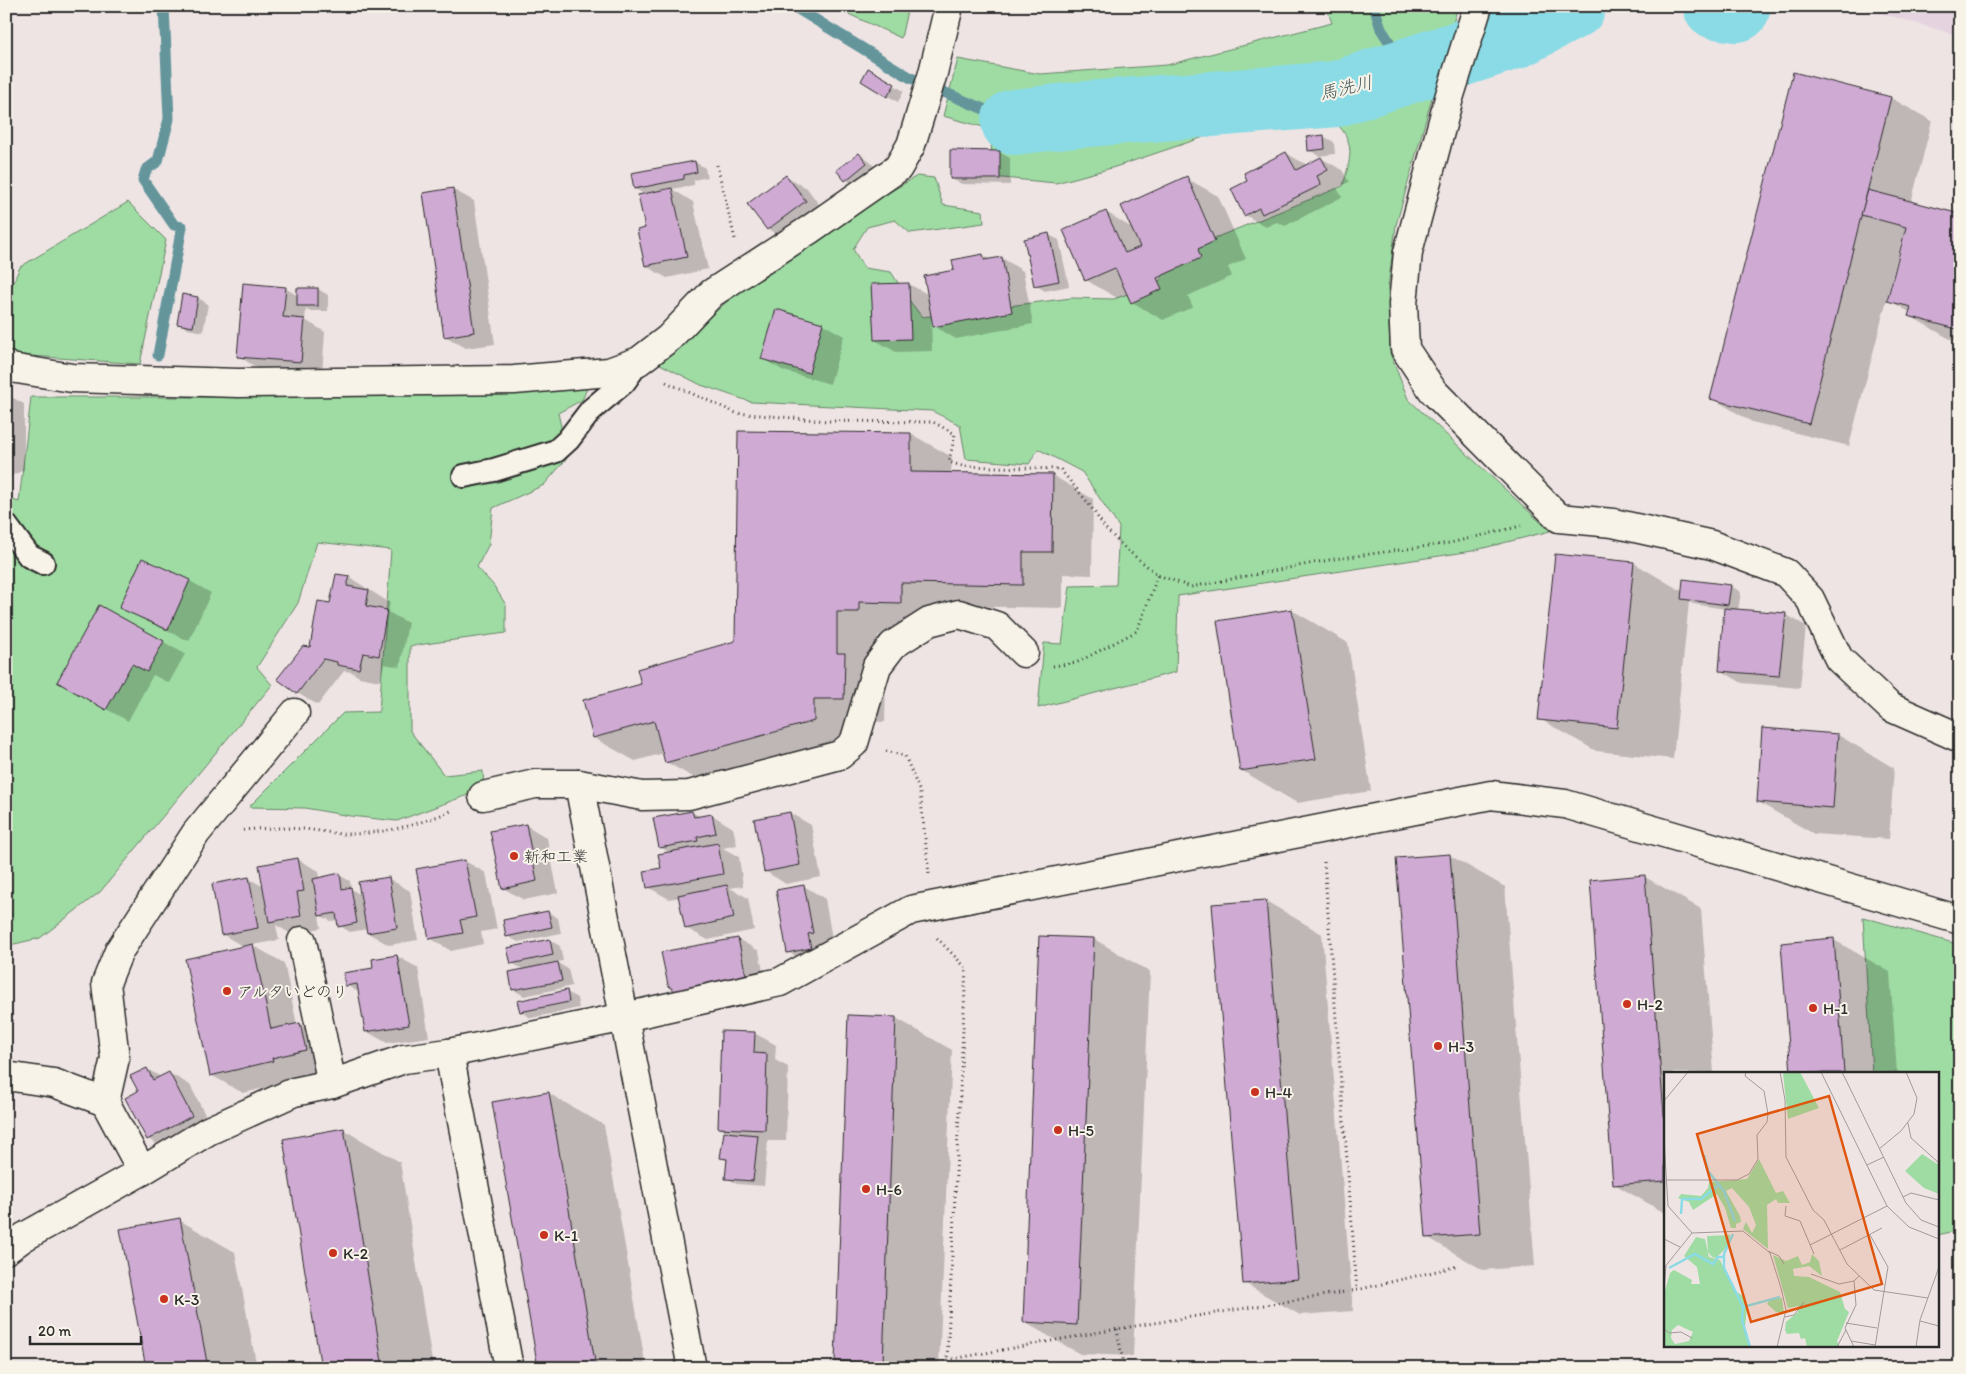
<svg xmlns="http://www.w3.org/2000/svg" width="1966" height="1374" font-family="Itim,'Klee One',sans-serif">
<style>
.built{fill:#e5d3df}
.green{fill:#9fdca3;stroke:#658467}
.shadow{fill:#0003;fill-rule:evenodd}
.lines{fill:none;stroke-linecap:round;stroke-linejoin:round}
.stream{stroke:#64959b;stroke-width:11}
.river{stroke:#8adbe5;stroke-width:66}
.building{fill:#cfaad3;stroke:#2b2b2b}
.service-casing{stroke:#2b2b2b;stroke-width:26}
.minor-casing{stroke:#2b2b2b;stroke-width:31}
.path{stroke:#2b2b2b;stroke-width:3;stroke-dasharray:1 4;stroke-linecap:butt}
.service{stroke:#f7f3e8;stroke-width:22}
.minor{stroke:#f7f3e8;stroke-width:28}
.poi-dot{fill:#c8321e;stroke:#f7f3e8;stroke-width:2}
.labels{text-anchor:middle;dominant-baseline:central;stroke-width:4;stroke-linejoin:round;paint-order:stroke}
.poi-label{font-size:16px;fill:#2b2b2b;stroke:#f7f3e8;text-anchor:start}
.water-label{font-size:18px;font-style:italic;fill:#43575a;stroke:#f7f3e8}
.inset-river{fill:none;stroke:#8adbe5;stroke-width:2.5}
.inset-road{fill:none;stroke:#a19a9a;stroke-width:1}
.view{fill:#df570e;fill-opacity:0.15;stroke:#df570e;stroke-width:2.5}
.inset-edge{fill:none;stroke:#2b2b2b;stroke-width:2.5}
</style>
<rect width="100%" height="100%" fill="#efe4e4"/>
<filter id="ink" filterUnits="userSpaceOnUse"><feTurbulence type="fractalNoise" baseFrequency=".02" numOctaves="2"/><feDisplacementMap in="SourceGraphic" scale="10" xChannelSelector="R" yChannelSelector="G"/><feConvolveMatrix kernelMatrix="1 2 1 2 8 2 1 2 1" color-interpolation-filters="sRGB"/></filter>
<g filter="url(#ink)">
<!-- built -->
<path class="built" d="M1855,6H1960V36Z"/>
<!-- green -->
<g class="green">
<path d="M831,6H908L901,38Z"/>
<path d="M1326,6H1458L1396,225L1388,288L1390,353L1408,399L1550,531L1472,551L1178,596L1176,672L1038,708L1044,643L1062,644L1070,586L1116,585L1119,527L1082,472L1038,449L1029,464L966,459L960,425L932,411L751,402L701,385L658,363L749,282L873,202L917,176L934,178L943,205L983,211L984,223L910,233L895,220L867,227L853,249L864,268L891,272L909,300L922,317L1071,298L1114,299L1144,288L1162,279L1158,261L1343,186C1350,159 1357,143 1335,122L1207,136L1115,167L1056,183L992,177L991,129L943,116L958,59L1040,74L1167,65L1332,23Z"/>
<path d="M128,202L166,240L140,364L18,355L6,350V299L20,267Z"/>
<path d="M589,384L582,400L558,413L568,457L544,485L493,508L489,544L477,567L494,586L506,605V633L410,646V731L444,775L483,771L484,789L397,821L350,816L305,808L249,807L343,713L379,712L391,550L317,542L298,603L257,667L272,685L100,892L40,938L6,946V498L19,502L31,397H234L515,392Z"/>
<path d="M1863,917L1960,945V1230L1937,1235V1073H1872Z"/>
</g>
<!-- shadow -->
<g class="shadow">
<path d="M868,70L904,91L898,102L862,80Z"/>
<path d="M1794,74L1891,98L1932,121L1911,203L1960,216V342L1950,339L1910,316L1911,313L1887,299L1849,446L1752,422L1712,398ZM1902,238H1905L1890,294H1888Z"/>
<path d="M1323,136L1334,142L1335,154L1319,156L1309,150Z"/>
<path d="M999,152L1010,158V185L962,184L951,179Z"/>
<path d="M1286,153L1307,165L1321,158L1342,170L1349,182L1337,188L1342,197L1285,226L1277,222L1266,227L1245,215L1249,182Z"/>
<path d="M859,154L869,160L877,170L857,186L846,180L838,170Z"/>
<path d="M695,162L705,168L707,177L694,180V185L672,189L693,202L708,269L667,278L646,266V195L635,189Z"/>
<path d="M786,176L807,188L826,214L789,242L768,229Z"/>
<path d="M1186,178L1218,196L1246,259L1228,267L1232,276L1188,296L1193,307L1163,320L1132,302L1128,294L1117,298L1086,280L1106,212L1132,228Z"/>
<path d="M452,189L474,201L495,344L466,348L445,336Z"/>
<path d="M1049,235L1059,240L1069,286L1045,291L1035,285Z"/>
<path d="M983,255L991,260L1002,258L1023,271L1033,324L956,339L934,326L932,315H931L932,351L896,352L875,340L909,284L929,295L956,271Z"/>
<path d="M285,288L298,296L318,289L328,295V311H308L306,309L305,320L325,332L322,374L259,369L238,356Z"/>
<path d="M183,295L198,298L208,304L203,332L188,329L178,323Z"/>
<path d="M776,311L823,324L844,336L830,384L784,371L763,359Z"/>
<path d="M6,394L24,404V470L7,478Z"/>
<path d="M911,434L952,457L951,474L1052,475L1093,499L1092,575L1063,574V608L942,606L899,635H878V673L886,678L885,722L854,721V744L707,785L666,762L664,753L635,761L594,738L643,685L736,642Z"/>
<path d="M1634,563L1683,592L1731,586L1741,592L1738,610L1785,614L1806,626L1800,688L1742,683L1720,670L1726,609L1693,604L1689,602L1673,759L1596,751L1540,719Z"/>
<path d="M349,577L390,603L388,612L408,623L400,667L384,664L380,681L359,677L352,672L344,671L318,705L297,693L311,648L331,604Z"/>
<path d="M190,581L211,593L189,641L142,619L121,607Z"/>
<path d="M100,606L185,654L169,683L153,675L128,721L79,694Z"/>
<path d="M1292,610L1348,643L1371,791L1297,803L1241,770Z"/>
<path d="M1763,730L1838,735L1894,768L1889,839L1814,834L1758,802Z"/>
<path d="M692,812L701,817L712,815L733,828L737,845L723,848L739,857L743,886L730,888L748,898L754,930L708,940L686,928L680,897L669,899L648,887L663,869L670,853L660,847Z"/>
<path d="M790,813L811,825L821,877L786,884L765,871Z"/>
<path d="M526,825L547,838L558,893L524,900L503,888Z"/>
<path d="M1449,855L1505,887L1535,1266L1483,1270L1427,1237Z"/>
<path d="M297,859L319,871L320,879L339,875L350,881L351,889L361,895L388,878L410,891L418,940L389,945L368,933L367,929L350,932L340,926L338,920L331,921L319,915L321,928L291,934L276,925L279,940L252,945L284,963L297,1025L300,1024L331,1042L337,1068L303,1075L304,1079L243,1093L211,1075L244,947L222,934L248,878L264,887Z"/>
<path d="M465,861L486,873L497,929L481,932L483,944L451,951L430,938Z"/>
<path d="M1645,877L1701,909L1714,1073H1665V1213L1614,1184Z"/>
<path d="M804,886L825,899L833,944L809,964L788,952Z"/>
<path d="M1266,901L1322,934L1353,1311L1300,1315L1244,1283Z"/>
<path d="M548,912L558,918L561,933L518,942L507,936Z"/>
<path d="M738,939L759,951L767,992L669,985Z"/>
<path d="M1094,939L1150,972L1133,1356L1080,1354L1024,1322Z"/>
<path d="M550,940L560,946L563,961L556,962L568,969L572,986L524,996L514,990L524,970L512,963Z"/>
<path d="M1834,940L1890,972L1897,1073H1792Z"/>
<path d="M397,956L418,968L429,1037L387,1043L366,1031L360,993L346,985L375,969L373,960Z"/>
<path d="M567,992L577,998L579,1008L531,1018L521,1012Z"/>
<path d="M850,1016L896,1018L952,1050L939,1368H849L836,1360Z"/>
<path d="M754,1033L776,1045L775,1060L788,1067L786,1141H768L764,1186L737,1184L727,1178L728,1161L722,1158L725,1131L719,1128Z"/>
<path d="M147,1069L161,1077L169,1073L190,1085L212,1128L169,1151L148,1139L139,1091Z"/>
<path d="M548,1093L604,1125L646,1368H539Z"/>
<path d="M344,1130L400,1162L433,1368H323Z"/>
<path d="M179,1220L235,1252L257,1368H147Z"/>
</g>
<g class="lines">
<!-- stream -->
<g class="stream">
<path d="M793,6L911,78L1014,122"/>
<path d="M1374,6L1381,29L1408,71"/>
<path d="M158,355L182,227L174,225L143,180L146,170L158,161L169,119L164,6"/>
</g>
<!-- river -->
<g class="river">
<path d="M1716,6L1737,9"/>
<path d="M1014,122L1075,115L1336,94L1515,36L1573,6"/>
</g>
</g>
<!-- building -->
<g class="building">
<path d="M868,68L895,84L887,97L861,81Z"/>
<path d="M1793,72L1891,97L1809,424L1710,399Z"/>
<path d="M1324,135L1325,149L1308,151L1307,137Z"/>
<path d="M950,150L1000,151V179H950Z"/>
<path d="M1286,152L1296,170L1321,157L1328,170L1317,176L1321,185L1262,214L1259,208L1244,216L1231,189L1247,181L1244,173Z"/>
<path d="M859,153L867,163L845,181L836,170Z"/>
<path d="M695,161L697,172L684,175V179L634,189L631,173Z"/>
<path d="M786,175L806,201L767,230L747,204Z"/>
<path d="M1187,176L1215,241L1198,249L1201,258L1157,278L1162,289L1131,303L1115,268L1085,281L1063,230L1106,211L1125,253L1140,247L1121,206Z"/>
<path d="M453,188L474,332L444,337L423,193Z"/>
<path d="M672,188L687,257L645,266L637,230L645,228L638,195Z"/>
<path d="M1868,190L1960,214V330L1908,316L1911,307L1887,301L1906,227L1861,215Z"/>
<path d="M1049,233L1059,281L1034,286L1024,239Z"/>
<path d="M983,254L984,260L1002,257L1012,312L933,327L924,276L954,270L952,260Z"/>
<path d="M243,283L286,287L283,317L305,319L301,362L237,357Z"/>
<path d="M909,283L911,339L874,340L871,284Z"/>
<rect x="297" y="288" width="21" height="18"/>
<path d="M182,294L198,297L193,327L177,324Z"/>
<path d="M776,309L823,323L809,373L761,359Z"/>
<path d="M738,431L911,433V472L1053,474L1052,552H1023V585L901,583V603L859,602V612H837V653H845L844,699H814V721L665,763L654,721L593,738L583,700L641,684L637,669L735,641Z"/>
<path d="M1555,554L1634,562L1617,728L1538,720Z"/>
<path d="M142,558L190,580L168,630L119,608Z"/>
<path d="M336,574L350,576L347,586L369,590L366,606L387,610L379,656L363,653L359,669L337,665V662L323,659L297,694L277,679L303,646L310,647L318,601L330,603Z"/>
<path d="M1683,579L1731,585L1728,605L1681,599Z"/>
<path d="M99,605L164,641L147,672L132,664L106,710L57,682Z"/>
<path d="M1724,608L1786,613L1779,676L1719,671Z"/>
<path d="M1292,609L1316,759L1240,771L1217,621Z"/>
<path d="M1762,728L1838,734L1833,808L1757,802Z"/>
<path d="M692,811L694,817L712,814L716,833L697,837L698,841L659,848L653,818Z"/>
<path d="M790,812L800,865L764,872L754,819Z"/>
<path d="M526,824L537,881L502,889L490,831Z"/>
<path d="M718,843L723,874L647,888L644,871L661,868L658,854Z"/>
<path d="M1450,854L1480,1234L1426,1238L1396,858Z"/>
<path d="M298,858L304,891L297,892L301,916L269,922L259,865Z"/>
<path d="M465,860L476,917L460,920L463,933L429,939L416,869Z"/>
<path d="M340,873L342,889L351,887L357,923L338,927L336,913L319,916L313,879Z"/>
<path d="M1645,875L1665,1127V1181L1613,1185L1590,880Z"/>
<path d="M249,877L258,928L221,935L212,884Z"/>
<path d="M389,877L397,928L367,933L358,882Z"/>
<path d="M727,885L734,918L685,929L678,895Z"/>
<path d="M804,885L813,933L808,934L811,948L787,953L776,890Z"/>
<path d="M1266,900L1298,1279L1243,1284L1212,904Z"/>
<path d="M548,911L552,927L506,937L503,920Z"/>
<path d="M1039,936L1094,938L1077,1325L1023,1322Z"/>
<path d="M738,938L747,980L677,993L668,985L661,952Z"/>
<path d="M1834,938L1844,1073H1791L1781,943Z"/>
<path d="M550,939L553,955L511,964L507,948Z"/>
<path d="M253,944L271,1029L300,1023L306,1050L272,1058L273,1061L210,1076L185,959Z"/>
<path d="M397,955L409,1025L365,1032L357,984L345,986L343,973L373,968L372,959Z"/>
<path d="M558,962L562,981L512,990L509,972Z"/>
<path d="M567,990L569,1002L520,1012L517,1001Z"/>
<path d="M848,1015L896,1017L883,1363L835,1361Z"/>
<path d="M721,1031L755,1032L754,1053L767,1054L765,1130L718,1128Z"/>
<path d="M147,1068L153,1080L169,1072L192,1116L147,1140L125,1098L138,1091L130,1076Z"/>
<path d="M549,1092L596,1368H538L492,1102Z"/>
<path d="M344,1128L383,1368H321L283,1139Z"/>
<path d="M724,1132L758,1135L753,1181L725,1179L727,1159L720,1158Z"/>
<path d="M180,1218L208,1368H146L120,1229Z"/>
</g>
<g class="lines">
<!-- service casing -->
<g class="service-casing">
<g id="service">
<path d="M464,476L494,470L556,451L568,440L591,410L624,382L639,361"/>
<path d="M6,525L29,556L43,563"/>
</g>
</g>
<!-- minor casing -->
<g class="minor-casing">
<g id="minor">
<path d="M1478,6L1449,98L1408,252L1403,304L1405,349L1433,391L1559,518L1613,523L1712,545L1786,573L1810,599L1839,659L1890,707L1960,738"/>
<path d="M6,365L11,368L72,378L238,383L514,380L609,372L639,361L669,338L712,293L809,230L898,168L911,145L933,73L949,6"/>
<path d="M579,784L692,1368"/>
<path d="M483,796L535,784H579L642,796L689,795L840,755L854,743L877,666L893,645L929,622L959,614L997,626L1024,653"/>
<path d="M302,941L332,1084"/>
<path d="M449,1053L509,1368"/>
<path d="M6,1076L54,1083L105,1102L142,1171"/>
<path d="M105,1102L115,1058L106,983L119,951L196,833L295,713"/>
<path d="M6,1250L24,1237L142,1171L208,1131L294,1092L332,1084L404,1059L449,1053L625,1017L780,982L911,910L1491,795L1565,804L1960,920"/>
</g>
</g>
<!-- path -->
<g class="path">
<path d="M717,165L735,239"/>
<path d="M666,382L736,413L828,421L933,422L955,434L949,462L962,466L1060,469L1089,504L1105,528L1126,549L1158,575L1191,587L1334,559L1450,543L1521,526"/>
<path d="M1053,666L1076,663L1137,631L1158,575"/>
<path d="M886,751L905,756L920,792L929,874"/>
<path d="M243,830C266,828 289,827 312,830C323,831 335,834 346,834C383,834 419,825 453,810"/>
<path d="M1324,862L1357,1290"/>
<path d="M937,938L966,968L947,1360L1117,1329L1357,1290L1458,1266"/>
<path d="M1117,1329L1124,1368"/>
</g>
<!-- service -->
<use href="#service" class="service"/>
<!-- minor -->
<use href="#minor" class="minor"/>
</g>
</g>
<!-- markers -->
<g class="poi-dot">
<circle cx="514" cy="856" r="5"/>
<circle cx="227" cy="991" r="5"/>
<circle cx="1627" cy="1004" r="5"/>
<circle cx="1813" cy="1008" r="5"/>
<circle cx="1438" cy="1046" r="5"/>
<circle cx="1255" cy="1092" r="5"/>
<circle cx="1058" cy="1130" r="5"/>
<circle cx="866" cy="1189" r="5"/>
<circle cx="544" cy="1235" r="5"/>
<circle cx="333" cy="1253" r="5"/>
<circle cx="164" cy="1299" r="5"/>
</g>
<g class="labels">
<!-- poi labels -->
<g class="poi-label">
<text x="524" y="856">新和工業</text>
<text x="237" y="991">アルタいどのり</text>
<text x="1637" y="1004">H-2</text>
<text x="1823" y="1008">H-1</text>
<text x="1448" y="1046">H-3</text>
<text x="1265" y="1092">H-4</text>
<text x="1068" y="1130">H-5</text>
<text x="876" y="1189">H-6</text>
<text x="554" y="1235">K-1</text>
<text x="343" y="1253">K-2</text>
<text x="174" y="1299">K-3</text>
</g>
<!-- water labels -->
<g class="water-label">
<text transform="translate(1346 88) rotate(-13)">馬洗川</text>
</g>
</g>
<!-- overview -->
<g transform="translate(1664 1072)">
<rect width="275" height="275" fill="#efe4e4"/>
<path d="M123,0H136L155,36L124,47L119,2ZM258,82L275,93V122L260,116L241,99ZM95,87L112,121L119,119L126,131H114L112,127L103,133L104,177L79,157L82,150L88,161L92,153L85,135L68,116L62,119L76,144L77,150L72,152V156H67L61,136L53,122L29,138L25,130L14,126L17,122L37,124L44,116L45,110L83,107ZM66,163L64,174L52,186L48,185L44,180L43,164ZM32,165L41,167L45,185L56,188L71,219L79,224L83,236L81,256L87,275H0V222L6,201L10,198L28,208L27,212H36L33,195L20,184ZM14,253L29,260L25,269L11,272L7,266L8,258ZM148,182L155,189L158,204L145,194L129,197L130,204L145,205L176,220L181,237L185,240L173,269L176,275H143L141,266L137,267L135,261L123,262L121,258L122,250L134,240V234L124,236L109,183L122,189L134,184L138,193L146,190ZM118,226L120,241L112,240L103,232L106,227Z" fill="#9fdca3" fill-rule="evenodd"/>
<path class="inset-river" d="M40,83L44,99L60,119L71,149M17,142L18,127H37L55,113M69,162L60,182V196L79,235L78,248L86,275M5,196L31,182L49,192L54,185H60M79,235L116,225"/>
<path class="inset-road" d="M116,0L121,28L122,85L149,138L160,148L183,192L210,218L264,226M157,0L223,134L245,155L275,167M178,0L242,131L257,148L275,155M0,29L24,0M244,51L247,66L275,91M0,67L4,134L28,161M215,77L237,59L250,42L253,26L242,0M203,93L220,85M2,108H73L85,102L94,87L93,63L103,50L104,42L100,19L81,4L82,0M239,125L247,121L275,128M122,134L121,144L136,149L150,182M206,163L224,195L211,275M0,167L16,175M146,173L223,134M176,178L218,156M104,179L115,184L120,192M0,196L28,161L79,159L106,181L117,216L122,238L113,275M147,202L175,212L190,209M0,217L2,194M121,245L130,243L140,230M256,249L275,254M182,251L213,256M0,257L5,261L17,260L28,266M187,269L211,273M173,275L182,258M190,275L181,256L192,233L190,209L195,204M252,275L256,248L275,195"/>
<path class="view" d="M165,24L218,212L87,250L33,62Z"/>
<rect width="275" height="275" class="inset-edge"/>
</g>
<!-- margin -->
<rect width="1966" height="1374" fill="none" stroke="#f7f3e8" stroke-width="25"/>
<rect x="12" y="12" width="1941" height="1349" fill="none" stroke="#2b2b2b" stroke-width="2" filter="url(#ink)"/>
<!-- scale -->
<path d="M30 1336v8h111v-8" fill="none" stroke="#2b2b2b" stroke-width="2.5"/>
<text x="38" y="1336" font-size="15" fill="#2b2b2b" stroke="#f7f3e8" stroke-width="4" paint-order="stroke">20 m</text>
</svg>
